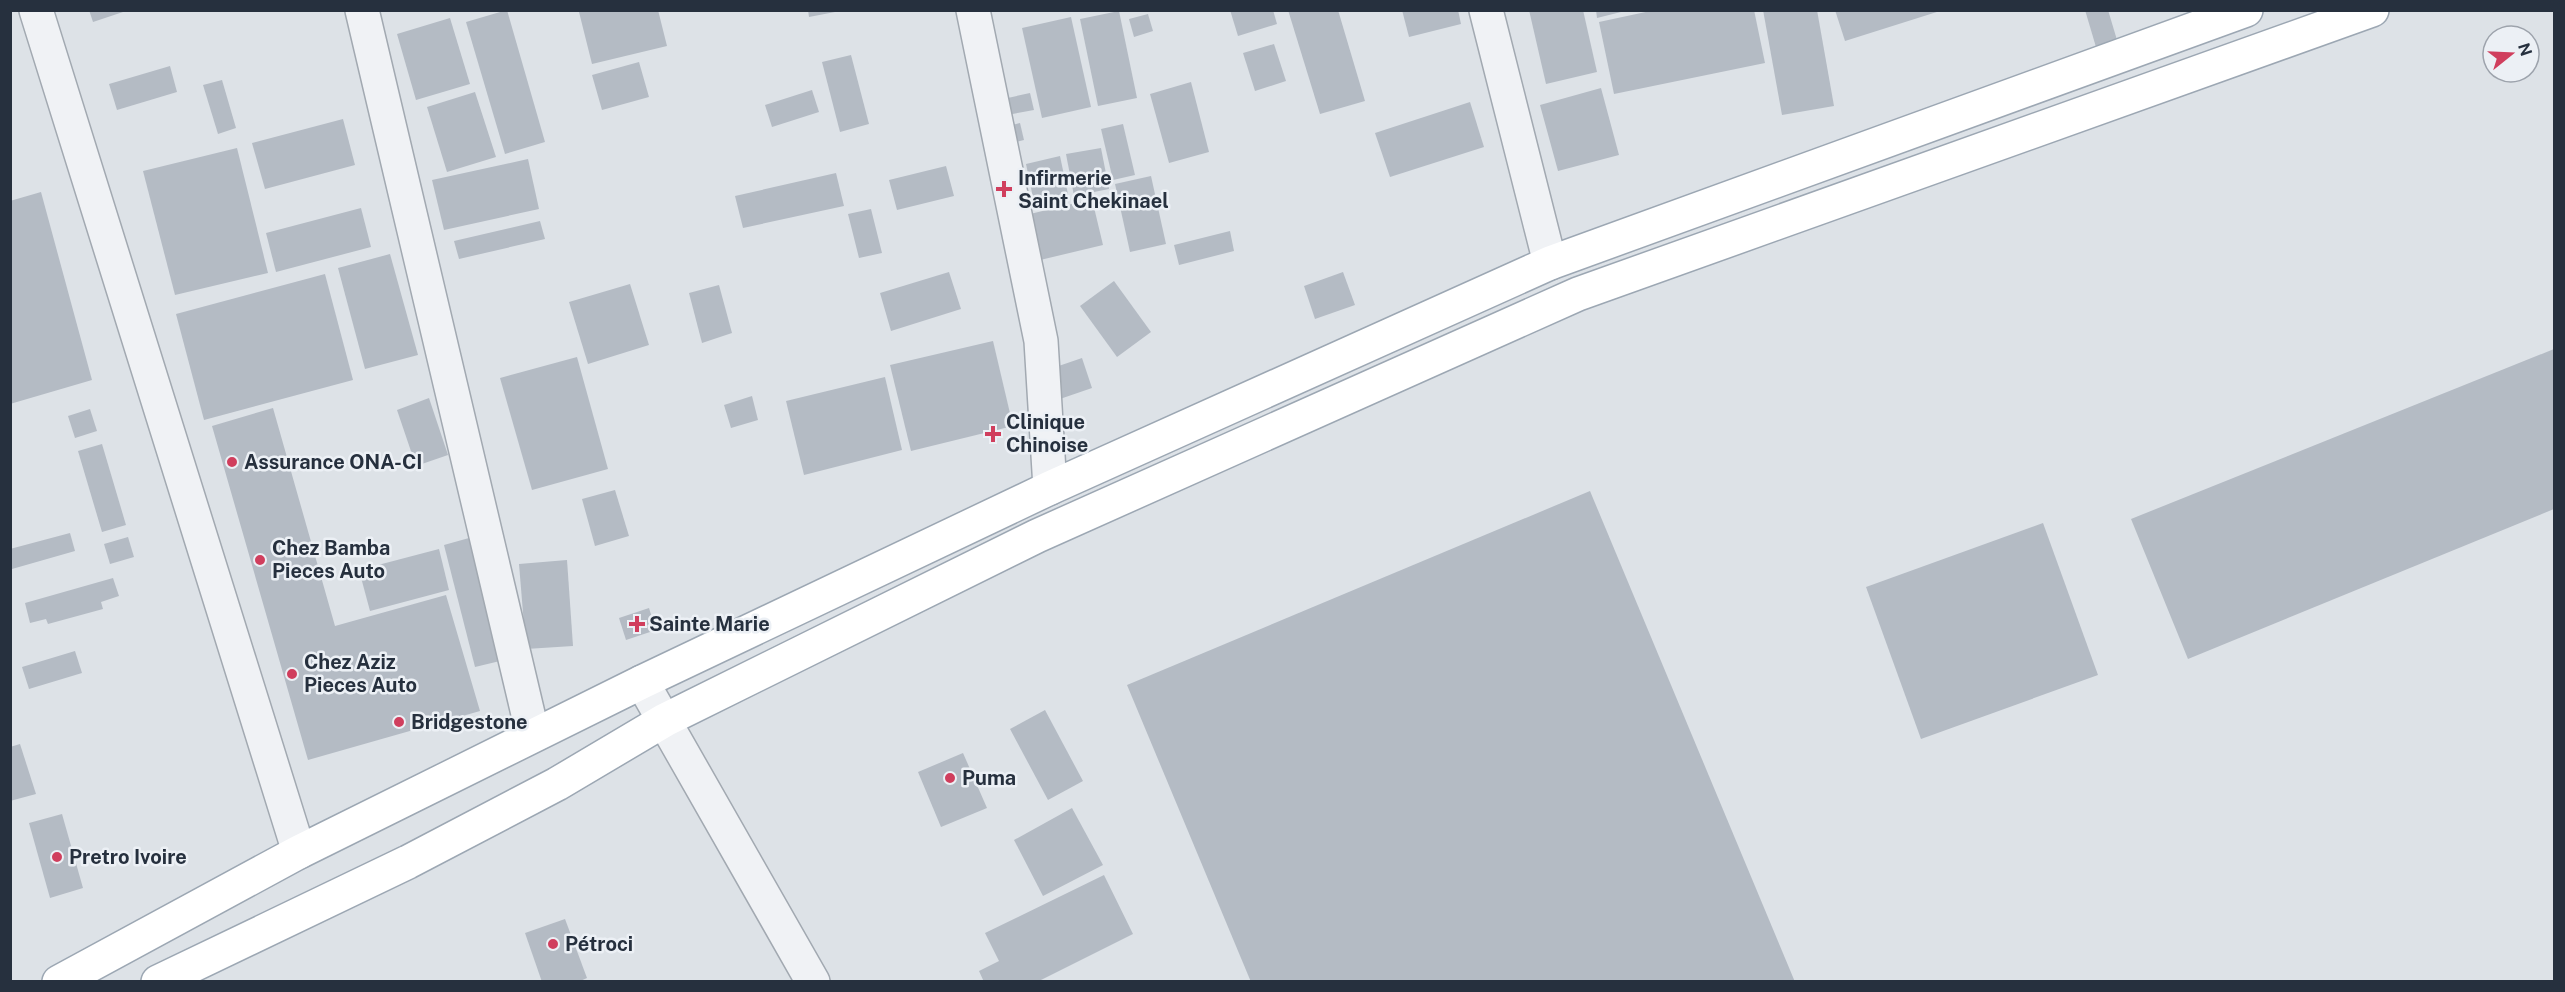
<svg xmlns="http://www.w3.org/2000/svg" width="2565" height="992" font-family="'Public Sans',sans-serif">
<style>
.building{fill:#b4bbc4}
.lines{fill:none;stroke-linecap:round;stroke-linejoin:round}
.minor-casing{stroke:#a2a9b1;stroke-width:36}
.major-casing{stroke:#9ca7b3;stroke-width:36}
.minor{stroke:#f0f2f5;stroke-width:33}
.major{stroke:#fff;stroke-width:33}
.poi-dot{fill:#d03e5d;stroke:#ecf0f5;stroke-width:2}
.labels{text-anchor:middle;dominant-baseline:central;stroke-width:5;stroke-linejoin:round;paint-order:stroke}
.poi-label{font-size:20px;font-weight:bold;fill:#26303e;stroke:#ecf0f5;text-anchor:start}
</style>
<rect width="100%" height="100%" fill="#dde2e7"/>
<!-- building -->
<g class="building">
<path d="M89,10H126V11L93,22Z"/>
<path d="M507,10L545,142L505,154L466,22Z"/>
<path d="M588,10H658L667,46L592,64L579,12Z"/>
<path d="M808,10H835V12L809,17Z"/>
<path d="M1230,10H1273L1277,24L1238,36Z"/>
<path d="M1288,10H1338L1365,101L1320,114Z"/>
<path d="M1402,10H1458L1461,24L1409,37Z"/>
<path d="M1529,10H1583L1597,72L1546,84Z"/>
<path d="M1596,10H1625V11L1597,18Z"/>
<path d="M1655,10H1754L1765,63L1614,94L1599,22Z"/>
<path d="M1763,10H1817L1834,106L1782,115Z"/>
<path d="M1835,10H1940V11L1845,41Z"/>
<path d="M2085,10H2108L2117,40L2096,47Z"/>
<path d="M1119,11L1137,98L1098,106L1080,19Z"/>
<path d="M1148,14L1153,31L1134,37L1129,19Z"/>
<path d="M1071,17L1091,107L1042,118L1022,28Z"/>
<path d="M450,18L470,84L416,100L397,34Z"/>
<path d="M1274,44L1286,81L1255,91L1243,53Z"/>
<path d="M851,55L869,124L840,132L822,62Z"/>
<path d="M639,62L649,97L602,110L592,75Z"/>
<path d="M170,66L177,92L117,110L109,84Z"/>
<path d="M222,80L236,128L218,134L203,85Z"/>
<path d="M1191,82L1209,152L1169,163L1150,94Z"/>
<path d="M1601,88L1619,155L1558,171L1540,105Z"/>
<path d="M812,90L819,112L772,127L765,105Z"/>
<path d="M475,92L496,157L447,172L427,107Z"/>
<path d="M1030,93L1034,110L1007,115L1003,99Z"/>
<path d="M1470,102L1484,147L1390,177L1375,133Z"/>
<path d="M343,119L355,165L265,189L252,143Z"/>
<path d="M1020,123L1024,140L1008,144L1005,127Z"/>
<path d="M1123,124L1135,175L1113,180L1101,129Z"/>
<path d="M237,148L268,273L175,295L143,171Z"/>
<path d="M1101,148L1109,189L1074,196L1066,154Z"/>
<path d="M1060,156L1069,199L1035,207L1026,164Z"/>
<path d="M528,159L539,209L444,230L432,180Z"/>
<path d="M946,166L954,196L897,210L889,180Z"/>
<path d="M836,173L844,206L743,228L735,196Z"/>
<path d="M1151,176L1166,244L1130,252L1115,184Z"/>
<path d="M41,192L92,380L10,404V201Z"/>
<path d="M1092,199L1103,245L1036,261L1026,215Z"/>
<path d="M361,208L371,247L276,272L266,233Z"/>
<path d="M871,209L882,253L859,258L848,214Z"/>
<path d="M540,221L545,239L459,259L454,241Z"/>
<path d="M1230,231L1234,251L1179,265L1174,245Z"/>
<path d="M390,254L418,355L365,369L338,268Z"/>
<path d="M949,272L961,309L891,331L880,293Z"/>
<path d="M1343,272L1355,305L1315,319L1304,286Z"/>
<path d="M325,274L353,380L204,420L176,314Z"/>
<path d="M1114,281L1151,332L1117,357L1080,306Z"/>
<path d="M630,284L649,345L588,364L569,302Z"/>
<path d="M719,285L732,333L702,343L689,293Z"/>
<path d="M993,341L1013,426L911,451L890,365Z"/>
<path d="M2554,349V509L2188,659L2131,519Z"/>
<path d="M577,357L608,469L532,490L500,378Z"/>
<path d="M1082,358L1092,388L1057,400L1047,370Z"/>
<path d="M885,377L902,450L804,475L786,401Z"/>
<path d="M752,396L758,420L731,428L724,405Z"/>
<path d="M429,398L448,455L416,466L397,410Z"/>
<path d="M273,408L335,626L446,595L480,711L308,760L212,426Z"/>
<path d="M90,409L97,431L75,438L68,416Z"/>
<path d="M102,444L126,525L102,532L78,451Z"/>
<path d="M615,490L629,536L595,546L582,499Z"/>
<path d="M1590,491L1795,982H1251L1127,685Z"/>
<path d="M2043,523L2098,675L1921,739L1866,587Z"/>
<path d="M70,533L75,551L12,569L10,549Z"/>
<path d="M128,537L134,557L110,564L104,544Z"/>
<path d="M469,538L500,661L475,667L444,545Z"/>
<path d="M439,549L449,590L370,611L359,570Z"/>
<path d="M567,560L573,646L526,649L519,564Z"/>
<path d="M113,578L119,596L101,602L103,609L48,624L46,619L30,623L25,603Z"/>
<path d="M649,608L656,630L626,640L619,618Z"/>
<path d="M75,651L82,673L29,689L22,667Z"/>
<path d="M1045,710L1083,781L1048,800L1010,729Z"/>
<path d="M20,744L36,794L10,801V747Z"/>
<path d="M963,753L987,808L941,827L918,772Z"/>
<path d="M1072,808L1103,865L1043,896L1014,840Z"/>
<path d="M62,814L83,888L50,898L29,823Z"/>
<path d="M1104,875L1133,934L1037,982H984L979,971L999,961L985,933Z"/>
<path d="M565,919L587,978L578,982H542L525,933Z"/>
</g>
<g class="lines">
<!-- minor casing -->
<g class="minor-casing">
<g id="minor">
<path d="M36,10L299,852"/>
<path d="M362,10L533,735"/>
<path d="M973,10L1041,341L1050,488"/>
<path d="M1486,10L1550,263"/>
<path d="M642,682L813,982"/>
</g>
</g>
<!-- major casing -->
<g class="major-casing">
<g id="major">
<path d="M59,982L299,852L642,682L1050,488L1550,263L2246,10"/>
<path d="M158,982L408,862L557,784L665,720L1037,536L1578,294L2372,10"/>
</g>
</g>
<!-- minor -->
<use href="#minor" class="minor"/>
<!-- major -->
<use href="#major" class="major"/>
</g>
<!-- markers -->
<g class="poi-dot">
<path d="M1001 180h6v6h6v6h-6v6h-6v-6h-6v-6h6z"/>
<path d="M990 425h6v6h6v6h-6v6h-6v-6h-6v-6h6z"/>
<circle cx="232" cy="462" r="6"/>
<circle cx="260" cy="560" r="6"/>
<path d="M634 615h6v6h6v6h-6v6h-6v-6h-6v-6h6z"/>
<circle cx="292" cy="674" r="6"/>
<circle cx="399" cy="722" r="6"/>
<circle cx="950" cy="778" r="6"/>
<circle cx="57" cy="857" r="6"/>
<circle cx="553" cy="944" r="6"/>
</g>
<g class="labels">
<!-- poi labels -->
<g class="poi-label">
<text x="1018" y="178">Infirmerie<tspan x="1018" dy="23">Saint Chekinael</tspan></text>
<text x="1006" y="422">Clinique<tspan x="1006" dy="23">Chinoise</tspan></text>
<text x="244" y="462">Assurance ONA-CI</text>
<text x="272" y="548">Chez Bamba<tspan x="272" dy="23">Pieces Auto</tspan></text>
<text x="649" y="624">Sainte Marie</text>
<text x="304" y="662">Chez Aziz<tspan x="304" dy="23">Pieces Auto</tspan></text>
<text x="411" y="722">Bridgestone</text>
<text x="962" y="778">Puma</text>
<text x="69" y="857">Pretro Ivoire</text>
<text x="565" y="944">Pétroci</text>
</g>
</g>
<!-- border -->
<rect width="2565" height="992" fill="none" stroke="#26303e" stroke-width="24"/>
<!-- north arrow -->
<g transform="translate(2511 54) rotate(72)"><circle r="28" fill="#ecf0f5" stroke="#9da3ac" stroke-width="1.5"/>
<path d="M0-4.5L10 22L0 15L-10 22Z" fill="#d03e5d"/>
<text y="-9" font-size="16" font-weight="bold" text-anchor="middle" fill="#26303e">N</text>
</g>
</svg>
